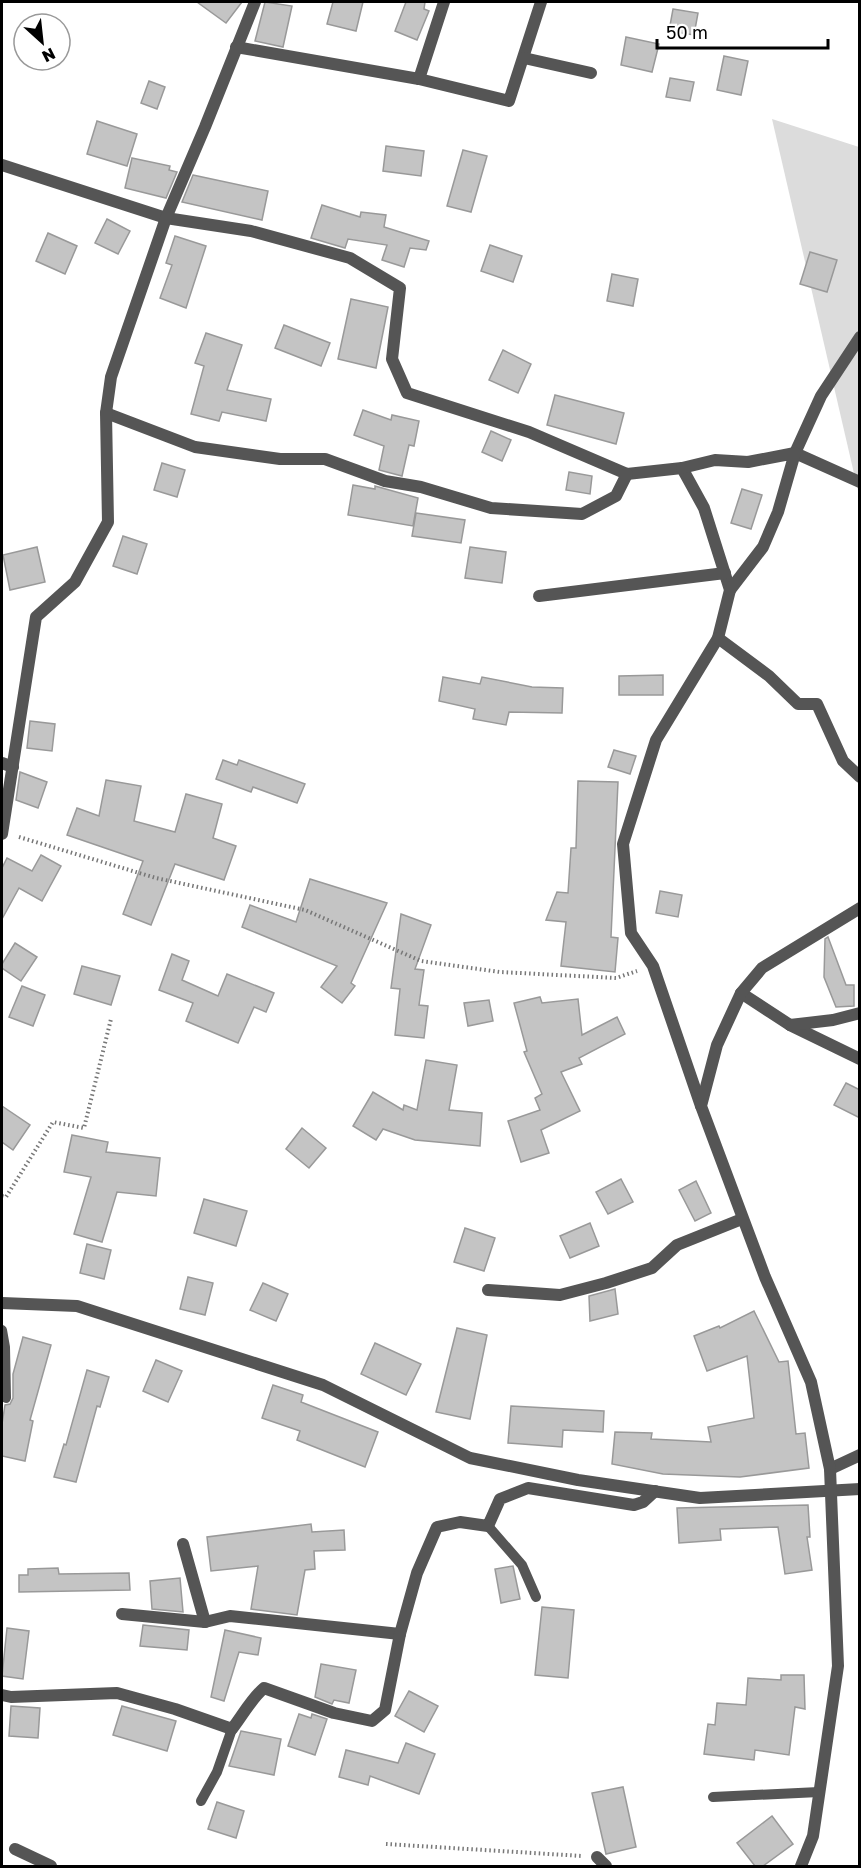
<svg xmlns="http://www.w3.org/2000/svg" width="861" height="1868" font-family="'Golos Text',sans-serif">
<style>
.green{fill:#dcdcdc}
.building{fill:#c4c4c4;stroke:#999;stroke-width:1.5}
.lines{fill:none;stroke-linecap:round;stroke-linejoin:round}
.path{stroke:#777;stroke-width:4;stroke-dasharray:1.5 3;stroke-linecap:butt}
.service{stroke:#555;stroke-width:10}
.minor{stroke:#555;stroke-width:12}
</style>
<rect width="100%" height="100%" fill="#fff"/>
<!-- green -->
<path class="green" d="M772,119L859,147V495Z"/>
<!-- building -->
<g class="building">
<path d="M197,2H242L226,23Z"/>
<path d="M265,2L292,6L283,47L255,41Z"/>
<path d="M333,2H363L356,31L327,24Z"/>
<path d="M406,2H425L424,9L429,11L417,40L395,31Z"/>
<path d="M673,9L698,13L694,35L669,31Z"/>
<path d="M626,37L659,44L652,72L621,65Z"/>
<path d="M724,56L748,61L741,95L717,90Z"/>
<path d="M670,78L694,82L690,101L666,97Z"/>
<path d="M149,81L165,87L157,109L141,103Z"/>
<path d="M97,121L137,134L127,166L87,154Z"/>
<path d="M386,146L424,151L421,176L383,171Z"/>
<path d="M463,150L487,156L471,212L447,206Z"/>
<path d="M132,158L170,166L169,170L177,172L166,198L125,188Z"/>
<path d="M193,175L268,191L262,220L182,202Z"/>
<path d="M322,205L360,217L361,212L386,215L384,227L429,241L426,250L410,248L404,267L382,260L387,245L348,239L345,248L311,238Z"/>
<path d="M107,219L130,231L118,254L95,243Z"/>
<path d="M48,233L77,246L65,274L36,261Z"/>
<path d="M175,236L206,246L186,308L160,298L172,265L166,263Z"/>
<path d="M490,245L522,256L513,282L481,271Z"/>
<path d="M810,252L837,260L827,292L800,284Z"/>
<path d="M612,274L638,279L633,306L607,301Z"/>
<path d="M351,299L388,307L376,368L338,359Z"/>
<path d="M284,325L330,343L321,366L275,348Z"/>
<path d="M206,333L242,345L227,390L271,399L266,421L222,412L219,421L191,414L204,366L195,363Z"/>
<path d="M503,350L531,364L518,393L489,380Z"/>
<path d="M555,395L624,413L616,444L547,425Z"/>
<path d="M363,410L391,420L392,415L419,421L414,446L409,445L402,476L379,470L384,446L354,435Z"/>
<path d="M491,431L511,440L502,461L482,452Z"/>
<path d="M162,463L185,470L177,497L154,490Z"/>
<path d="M569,472L592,476L590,494L566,490Z"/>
<path d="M353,485L375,489V486L418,498L413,526L348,515Z"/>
<path d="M742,489L762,495L751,529L731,523Z"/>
<path d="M416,513L465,520L461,543L412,536Z"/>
<path d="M123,536L147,544L137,574L113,566Z"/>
<path d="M37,547L45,582L10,590L3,555Z"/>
<path d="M470,547L506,552L502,583L465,578Z"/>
<path d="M663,675V695H619V676Z"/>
<path d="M443,677L480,684L482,677L532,687L563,688L562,713L509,712L506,725L473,719L475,709L439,701Z"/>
<path d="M30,721L55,724L52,751L27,748Z"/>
<path d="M614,750L636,756L630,774L608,767Z"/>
<path d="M223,760L237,765L239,760L305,784L297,803L253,787L251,792L216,779Z"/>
<path d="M20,772L47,782L38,808L16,800Z"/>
<path d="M106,780L141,786L134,821L175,832L186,794L222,804L213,838L236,846L224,880L175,864L151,925L123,914L143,861L67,835L77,808L99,816Z"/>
<path d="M578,781L618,782L611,937L618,938L615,972L561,966L566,922L546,920L557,892L568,893L571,848H576Z"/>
<path d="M41,855L61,866L42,901L19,888L2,919V868L7,858L32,871Z"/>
<path d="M310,879L387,903L351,983L355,986L342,1003L321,987L337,966L242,927L250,905L296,922Z"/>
<path d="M660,891L682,895L678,917L656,913Z"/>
<path d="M401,914L431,925L415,969L424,970L419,1005L428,1006L424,1038L395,1035L400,989L391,988Z"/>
<path d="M828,937L846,985H854V1006L836,1007L824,977L825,939Z"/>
<path d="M15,943L37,957L21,981L2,968V964Z"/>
<path d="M172,954L189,961L182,980L218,996L227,974L274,993L266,1012L254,1007L238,1043L186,1021L193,1003L159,990Z"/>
<path d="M82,966L120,976L111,1005L74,994Z"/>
<path d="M22,986L45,995L33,1026L9,1017Z"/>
<path d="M540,997L542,1003L578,999L582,1035L617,1017L625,1034L579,1058L582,1064L561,1072L580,1111L541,1130L549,1153L521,1162L508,1121L540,1110L535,1098L542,1094L524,1052L527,1051L514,1003Z"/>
<path d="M489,1000L493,1021L468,1026L464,1003Z"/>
<path d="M426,1060L457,1065L449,1110L482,1113L480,1146L415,1140L383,1129L376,1140L353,1126L373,1092L403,1110L404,1105L417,1110Z"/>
<path d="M846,1083L860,1090V1118L834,1105Z"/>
<path d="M2,1106L30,1125L13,1150L2,1142Z"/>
<path d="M302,1128L326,1148L309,1168L286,1149Z"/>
<path d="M72,1135L108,1142L106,1152L160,1158L156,1196L117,1192L102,1242L74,1234L91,1177L64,1172Z"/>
<path d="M621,1179L633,1202L608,1214L596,1192Z"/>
<path d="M696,1181L711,1213L695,1221L679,1190Z"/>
<path d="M204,1199L247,1211L236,1246L194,1233Z"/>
<path d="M590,1223L599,1246L570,1258L560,1236Z"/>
<path d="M465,1228L495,1238L484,1271L454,1262Z"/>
<path d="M87,1244L111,1250L104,1279L80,1273Z"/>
<path d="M188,1277L213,1283L205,1315L180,1309Z"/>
<path d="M263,1283L288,1294L276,1321L250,1310Z"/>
<path d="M615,1289L618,1314L590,1321L589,1296Z"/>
<path d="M754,1311L779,1362L788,1361L796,1434L805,1433L809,1468L740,1477L663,1474L612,1464L615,1432L652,1433L651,1439L711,1442L708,1427L754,1418L747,1356L707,1371L694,1336L719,1326L720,1328Z"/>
<path d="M457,1328L487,1335L470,1419L436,1412Z"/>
<path d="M23,1337L51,1345L30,1420L33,1421L25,1461L2,1456V1424L5,1405L10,1404L13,1398V1374Z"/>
<path d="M375,1343L421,1364L406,1395L361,1374Z"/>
<path d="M156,1360L182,1371L168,1402L143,1391Z"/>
<path d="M87,1370L109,1377L100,1407L97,1406L76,1482L54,1477L64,1444L66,1445Z"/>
<path d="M273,1385L303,1395L301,1402L378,1432L365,1467L297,1440L300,1431L262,1418Z"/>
<path d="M511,1406L604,1411L603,1432L563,1430L562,1447L508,1443Z"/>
<path d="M808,1505L810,1537H807L812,1570L785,1574L778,1527L720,1529L721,1540L679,1543L677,1508Z"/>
<path d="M311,1524L312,1532L344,1530L345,1550L314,1551L315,1569L305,1570L297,1615L251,1609L258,1566L211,1571L207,1537Z"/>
<path d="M513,1566L520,1599L501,1603L495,1569Z"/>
<path d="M58,1568L59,1574L129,1573L130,1590L19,1592V1575H28V1569Z"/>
<path d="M180,1578L183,1612L152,1609L150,1581Z"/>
<path d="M542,1607L574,1610L568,1678L535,1675Z"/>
<path d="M143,1625L189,1630L187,1650L140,1646Z"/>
<path d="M7,1628L29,1631L23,1679L2,1676Z"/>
<path d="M225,1630L261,1638L258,1655L239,1652L224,1701L211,1697Z"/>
<path d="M321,1664L356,1670L349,1703L334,1700L332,1704L315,1697Z"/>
<path d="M781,1675H804L805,1709L795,1707L789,1755L755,1750L754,1760L704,1754L708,1724L715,1725L717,1703L746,1705L748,1678L781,1680Z"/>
<path d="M409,1691L438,1706L424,1732L395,1716Z"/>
<path d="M11,1706L40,1708L38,1738L9,1736Z"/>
<path d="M122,1706L176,1721L167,1751L113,1735Z"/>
<path d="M299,1714L311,1718L312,1714L327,1719L315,1755L288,1746Z"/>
<path d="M241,1731L281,1739L274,1775L229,1766Z"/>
<path d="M406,1743L435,1754L419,1794L370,1776L368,1785L339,1777L346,1750L398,1763Z"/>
<path d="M623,1787L636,1847L606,1854L592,1793Z"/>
<path d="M217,1802L244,1811L236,1838L208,1829Z"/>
<path d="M772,1816L793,1844L763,1866H755L737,1843Z"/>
</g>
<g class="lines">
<!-- path -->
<g class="path">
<path d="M19,837L156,878L305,910L421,961L500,972L616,978L637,971"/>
<path d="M2,1196L6,1197L53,1122L84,1128L111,1019"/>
<path d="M386,1844L582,1856"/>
</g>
<!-- service -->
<g class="service">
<path d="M2,1330L5,1347L6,1398"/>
<path d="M488,1526L522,1565L536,1597"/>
<path d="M713,1797L819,1792"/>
<path d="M201,1801L217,1772L232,1729"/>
</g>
<!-- minor -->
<g class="minor">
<path d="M236,47L419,79L509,101L541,2"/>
<path d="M524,58L591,73"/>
<path d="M419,79L444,2"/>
<path d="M2,165L166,218L251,231L350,258L400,288L392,359L407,393L529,432L627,474L682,468L704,508L730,590L718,638L656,740L623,844L631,933L653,966L701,1106"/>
<path d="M860,337L821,396L795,453L860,482"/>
<path d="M106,413L195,447L280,459H325L385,481L421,487L491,508L582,514L616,496L627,474"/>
<path d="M682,468L715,460L748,462L795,453L778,512L763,547L730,590"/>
<path d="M539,596L725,573"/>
<path d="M718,638L769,676L798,704H817L843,761L860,777"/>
<path d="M2,763L13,767"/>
<path d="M2,834L36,617L75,582L108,522L106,413L111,377L166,218L205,127L255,2"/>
<path d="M741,993L790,1025L860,1059"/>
<path d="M790,1025L833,1020L860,1013"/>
<path d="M488,1290L560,1295L606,1283L652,1268L677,1245L742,1219"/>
<path d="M2,1303L77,1306L323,1385L470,1458L578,1480L700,1498L860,1489"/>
<path d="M830,1469L860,1455"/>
<path d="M183,1544L205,1622L230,1616L400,1634"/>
<path d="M122,1614L205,1622"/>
<path d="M2,1695L11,1697L117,1693L175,1709L232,1729C243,1715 251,1699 264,1688L334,1713L372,1721L385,1710L400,1634L417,1573L437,1527L460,1522L488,1526L500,1499L528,1488L634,1505L643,1502L655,1491"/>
<path d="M15,1849L51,1866"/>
<path d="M597,1857L606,1866"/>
<path d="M801,1866L813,1836L838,1666L830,1469L811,1382L765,1277L701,1106L717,1045L741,993L762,968L860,908"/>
</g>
</g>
<!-- border -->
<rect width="861" height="1868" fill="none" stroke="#000000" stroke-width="6"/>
<!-- north arrow -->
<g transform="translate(42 42) rotate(153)"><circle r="28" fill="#ffffff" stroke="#999999" stroke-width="1.5"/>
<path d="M0-4.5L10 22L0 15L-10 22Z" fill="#000000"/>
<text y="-9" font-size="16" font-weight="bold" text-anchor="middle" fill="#000000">N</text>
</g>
<!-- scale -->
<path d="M657 39v9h171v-9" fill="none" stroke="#000000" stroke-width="3"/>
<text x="666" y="39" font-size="18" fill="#000000" stroke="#ffffff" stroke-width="4.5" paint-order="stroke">50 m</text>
</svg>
